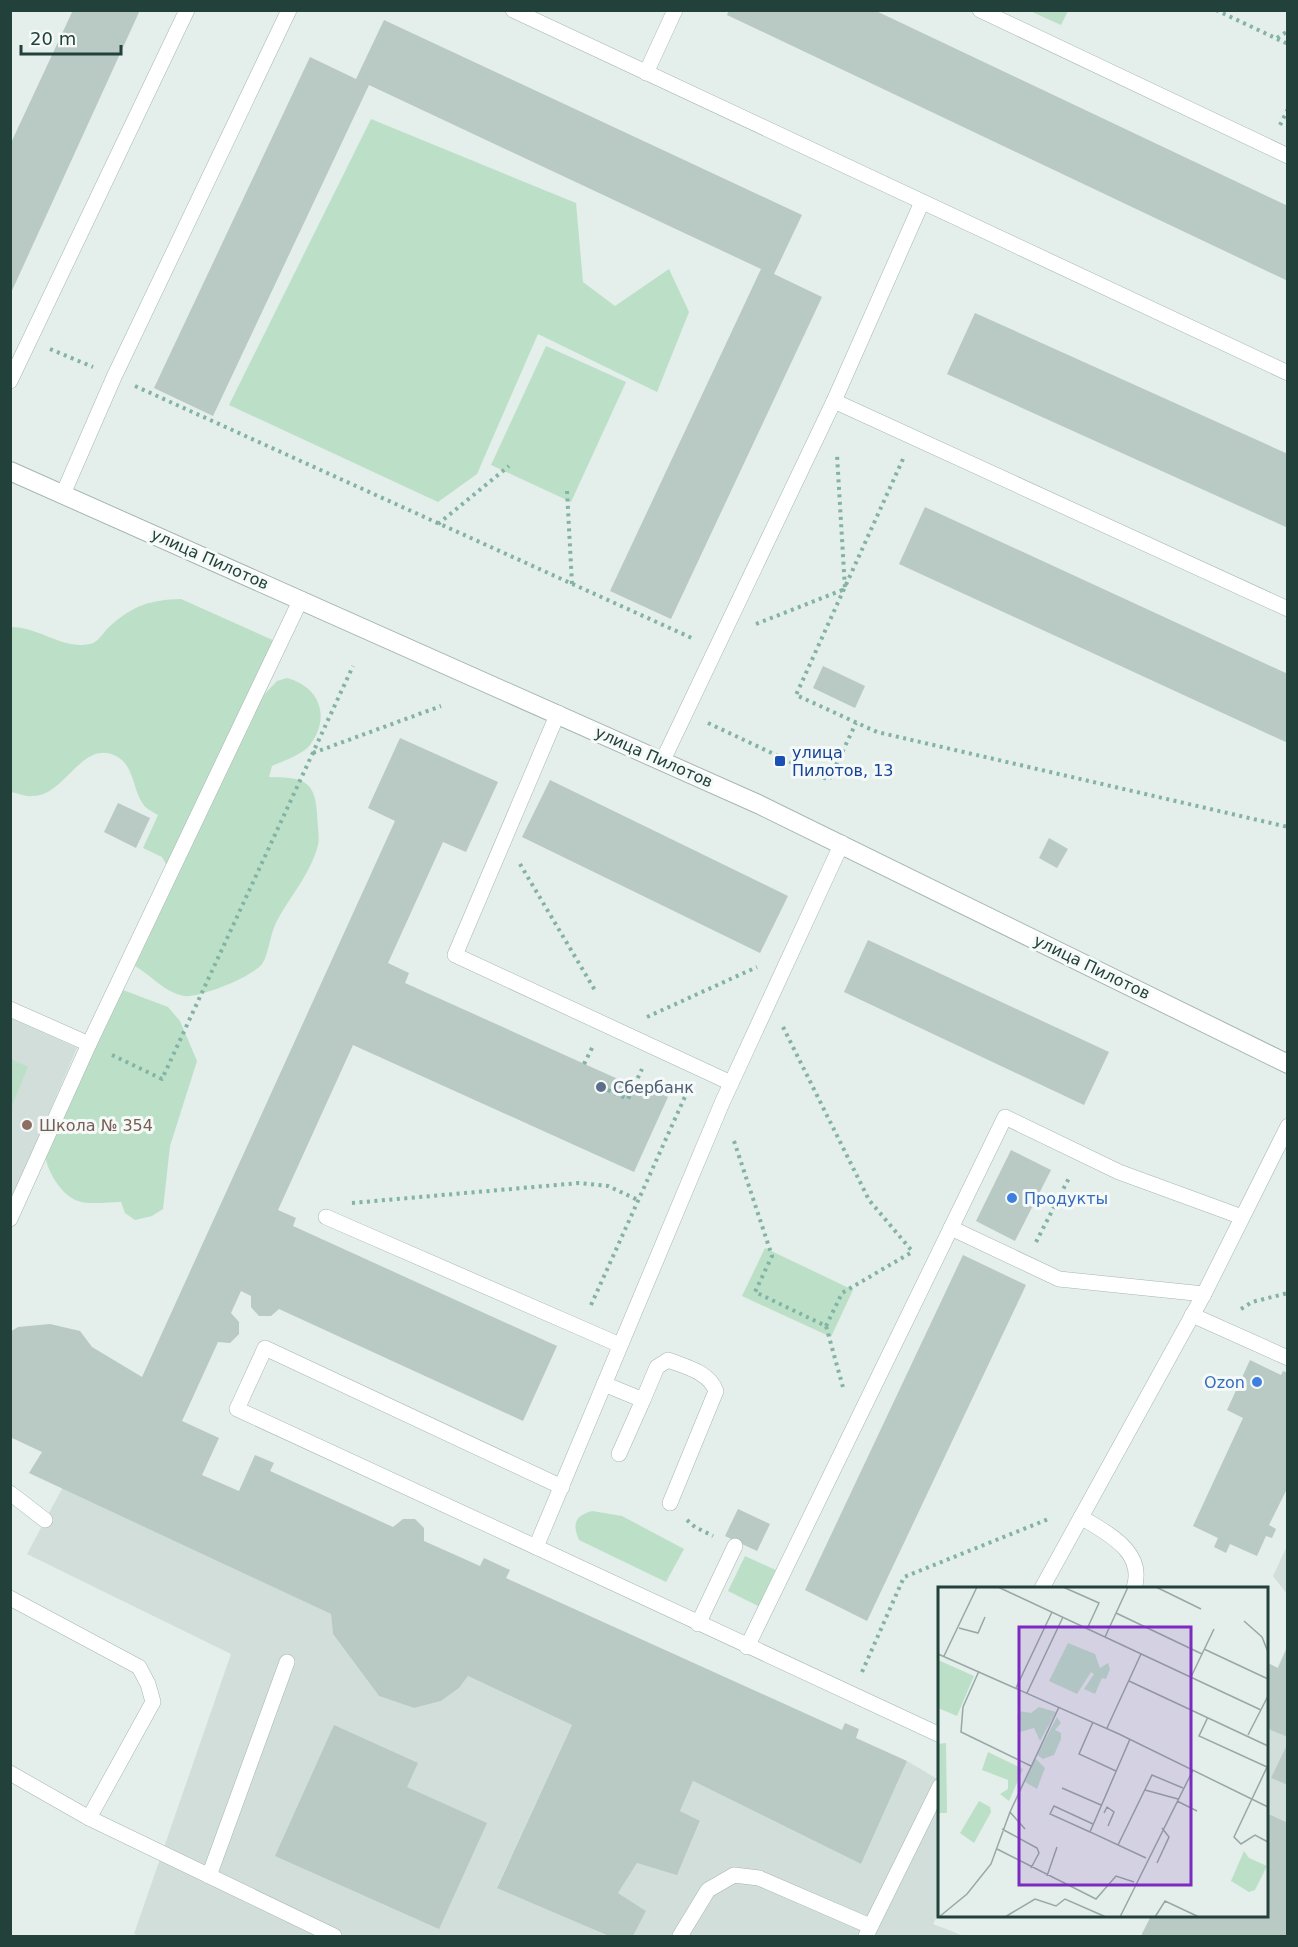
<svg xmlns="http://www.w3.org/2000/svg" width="1298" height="1947" font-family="'DejaVu Sans',sans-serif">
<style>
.built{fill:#d2ded9}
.green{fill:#bce0c7}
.building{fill:#b9c9c3}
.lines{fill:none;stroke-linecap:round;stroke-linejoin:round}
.service-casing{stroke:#a6b7b2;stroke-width:16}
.tertiary-casing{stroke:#a6b7b2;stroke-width:20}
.path{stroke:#82b3a5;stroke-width:4;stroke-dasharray:3 4.5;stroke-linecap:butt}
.service{stroke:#fff;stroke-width:15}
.tertiary{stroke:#fff;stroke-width:18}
.transit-dot{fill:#1a4fb4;stroke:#f5faf8;stroke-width:2}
.service-dot{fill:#5c6f8a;stroke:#f5faf8;stroke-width:2}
.education-dot{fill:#8d6e63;stroke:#f5faf8;stroke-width:2}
.shop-dot{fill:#3f7fe0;stroke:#f5faf8;stroke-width:2}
.labels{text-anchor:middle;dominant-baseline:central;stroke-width:6;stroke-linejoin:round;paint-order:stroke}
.street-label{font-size:16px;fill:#22413a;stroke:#f5faf8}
.transit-label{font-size:16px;fill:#164399;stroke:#f5faf8;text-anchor:start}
.service-label{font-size:16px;fill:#4e5e75;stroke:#f5faf8;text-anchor:start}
.education-label{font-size:16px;fill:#785e54;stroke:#f5faf8;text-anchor:start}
.shop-label{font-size:16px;fill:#366cbe;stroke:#f5faf8;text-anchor:start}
.inset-road{fill:none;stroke:#96a9a4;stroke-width:1.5}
.view{fill:#7b2cbf;fill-opacity:0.15;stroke:#7b2cbf;stroke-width:3}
.inset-edge{fill:none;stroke:#22413a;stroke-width:3}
</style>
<rect width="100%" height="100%" fill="#e4eeea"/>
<!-- built -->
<g class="built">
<path d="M11,1018L77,1048L11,1201Z"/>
<path d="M63,1487L331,1614L333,1634L379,1696L414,1708L441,1701L459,1688L468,1676L572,1725L497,1887L609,1936H139L134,1934L231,1654L27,1554Z"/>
<path d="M1287,1546V1594L1273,1576Z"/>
<path d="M1287,1646V1936H1141L1151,1916H1266L1267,1692Z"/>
<path d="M907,1761L939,1780L940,1911L933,1924L964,1936H633L646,1911L618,1893L637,1863L677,1874L700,1822L680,1811L693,1781L861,1864Z"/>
</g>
<!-- green -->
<g class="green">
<path d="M1030,11H1068L1061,25Z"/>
<path d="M371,119L576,203L583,282L615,306L669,269L689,312L657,392L538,334L477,474L438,502L229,405Z"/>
<path d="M546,346L626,382L571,502L491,465Z"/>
<path d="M181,599L277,642L167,866L162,857L143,848L158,815C153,812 145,808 143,804C132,789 135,766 116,756C82,739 65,796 33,796C26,797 17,793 11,792L10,627C38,626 62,650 90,644C98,643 104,631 110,626C134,605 150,600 181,599Z"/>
<path d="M287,678C320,687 331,717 310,745C302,755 283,761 272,766L269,777C299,778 315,777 317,813C317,823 320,836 318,845C310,876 288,898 275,925C270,936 268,956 262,964C252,977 200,998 184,996C164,992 152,976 135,966L262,697L277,681Z"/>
<path d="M123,990L168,1007L180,1021L197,1061L170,1146L163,1209L152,1216L135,1220L125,1213L121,1202C109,1202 90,1205 78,1201C61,1195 48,1172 45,1156Z"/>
<path d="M11,1059L28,1067L11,1108Z"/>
<path d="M765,1248L853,1290L831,1337L742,1296Z"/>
<path d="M592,1511L622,1516L684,1549L666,1582L579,1540C572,1523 575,1516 592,1511Z"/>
<path d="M745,1556L780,1572L762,1608L728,1591Z"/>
</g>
<!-- building -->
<g class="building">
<path d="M73,10H140L10,295V145Z"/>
<path d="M729,10H874L1288,206V281L727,15Z"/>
<path d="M384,20L802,215L774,274L822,297L671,619L610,591L761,269L369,85L213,416L154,388L310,57L356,79Z"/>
<path d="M975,313L1288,454V528L947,374Z"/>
<path d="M925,507L1288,674V743L899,564Z"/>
<path d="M823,666L865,686L855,708L813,688Z"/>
<path d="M400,738L498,782L466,852L443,842L388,963L409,973L405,983L649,1093L651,1090L668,1097L634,1172L353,1045L278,1210L296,1218L293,1226L557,1346L523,1421L279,1309L271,1316H259L251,1307V1296L241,1291L231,1313L239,1322V1334L230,1343L218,1342L182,1421L219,1438L202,1475L239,1491L255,1455L274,1463L270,1471L393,1527L403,1519H415L424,1528V1541L480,1566L484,1558L510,1570L506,1578L842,1730L845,1723L859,1729L856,1738L907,1761L861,1864L693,1781L680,1811L700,1821L677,1875L637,1863L618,1893L646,1911L633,1936H609L497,1888L572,1725L468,1676L459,1688L441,1701L414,1708L379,1696L333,1634L331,1614L29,1473L42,1452L10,1437V1332L18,1327L50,1324L80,1331L92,1347L142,1377L395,821L368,808Z"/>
<path d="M550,780L788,896L760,953L522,837Z"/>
<path d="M118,803L150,818L136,848L104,832Z"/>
<path d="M1049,838L1068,849L1057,868L1039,858Z"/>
<path d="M868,940L1109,1052L1084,1105L844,992Z"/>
<path d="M1011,1150L1051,1170L1015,1241L976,1221Z"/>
<path d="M963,1255L1026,1285L867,1621L805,1590Z"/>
<path d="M1250,1360L1281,1375L1283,1371L1288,1373V1487L1269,1525L1276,1529L1272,1538L1266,1536L1257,1556L1230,1544L1226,1553L1214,1547L1218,1538L1193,1526L1243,1418L1227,1410Z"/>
<path d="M738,1509L770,1524L757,1551L725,1536Z"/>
<path d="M1288,1646V1737L1266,1728V1662L1278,1668Z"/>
<path d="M334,1725L418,1763L407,1787L487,1823L439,1929L275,1856Z"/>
<path d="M1288,1743V1785L1271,1778Z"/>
<path d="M1266,1813L1288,1823V1936H1141L1151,1916H1266Z"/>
</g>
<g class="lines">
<!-- service casing -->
<g class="service-casing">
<g id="service">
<path d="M513,10L1288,373"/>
<path d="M980,10L1288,156"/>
<path d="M646,73L675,10"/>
<path d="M10,381L187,10"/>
<path d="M834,401L1288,609"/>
<path d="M63,494L114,377L289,10"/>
<path d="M558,713L455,955L731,1083"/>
<path d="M663,760L834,401L922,202"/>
<path d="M842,843L722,1103L536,1547L940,1735"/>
<path d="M10,1009L89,1044"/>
<path d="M326,1217L620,1345"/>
<path d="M10,1219L89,1044L301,599"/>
<path d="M951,1228L1059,1279L1204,1294"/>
<path d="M1192,1315L1288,1358"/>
<path d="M604,1384L643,1400L619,1454"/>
<path d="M643,1400L657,1367L668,1360C686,1367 709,1372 716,1391L670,1503"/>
<path d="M10,1493L45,1520"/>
<path d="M1081,1517C1106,1533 1146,1551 1134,1588"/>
<path d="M536,1547L237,1409L265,1348L562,1487"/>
<path d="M1042,1588L1204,1294L1288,1126"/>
<path d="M10,1598L139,1667L148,1684L153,1702L89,1818"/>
<path d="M698,1624L735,1546"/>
<path d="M747,1647L1005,1117L1119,1172L1242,1217"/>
<path d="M10,1773L89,1818L334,1936"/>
<path d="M209,1876L287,1662"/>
<path d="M680,1936L708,1890L734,1875L759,1878L870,1926"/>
<path d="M866,1936L940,1786"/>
</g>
</g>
<!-- tertiary casing -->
<g class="tertiary-casing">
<path id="tertiary" d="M10,471L758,804L1288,1064"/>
</g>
<!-- path -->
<g class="path">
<path d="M1216,10L1288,44"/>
<path d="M1277,38L1288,31"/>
<path d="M1280,125L1288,109"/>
<path d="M50,349L93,367"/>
<path d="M135,386L694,639"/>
<path d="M903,459L796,695L877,732L1288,827"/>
<path d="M567,491L572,584"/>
<path d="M438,524L509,466"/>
<path d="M756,624L845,589L837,455"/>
<path d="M708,723L829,780L856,723"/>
<path d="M313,753L441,706"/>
<path d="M520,864L596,992"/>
<path d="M647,1017L757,967"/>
<path d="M783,1027L869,1200L912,1251"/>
<path d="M112,1055L162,1079L353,666"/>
<path d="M584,1064L593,1046"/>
<path d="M601,1087L628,1099L642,1069"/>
<path d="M734,1141L772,1256L755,1292L826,1326L844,1391"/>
<path d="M352,1203L579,1183L608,1186L638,1200"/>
<path d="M1036,1242L1070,1176"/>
<path d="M591,1305L688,1090"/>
<path d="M1241,1309L1252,1302L1288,1293"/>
<path d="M826,1326L842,1293L912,1252"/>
<path d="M687,1520L695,1527L713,1536"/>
<path d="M862,1672L904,1577L1051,1518"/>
</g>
<!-- service -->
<use href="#service" class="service"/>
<!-- tertiary -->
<use href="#tertiary" class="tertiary"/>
</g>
<!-- markers -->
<rect class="transit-dot" x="774" y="755" width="12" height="12" rx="3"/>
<circle class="service-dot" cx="601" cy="1087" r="6"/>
<circle class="education-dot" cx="27" cy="1125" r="6"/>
<g class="shop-dot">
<circle cx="1012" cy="1198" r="6"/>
<circle cx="1257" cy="1382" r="6"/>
</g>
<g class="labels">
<!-- street labels -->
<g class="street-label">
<text transform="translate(210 559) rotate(24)">улица Пилотов</text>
<text transform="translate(654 757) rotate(24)">улица Пилотов</text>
<text transform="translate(1092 967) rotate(26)">улица Пилотов</text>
</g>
<!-- transit labels -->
<g class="transit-label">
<text x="792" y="752">улица<tspan x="792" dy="18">Пилотов, 13</tspan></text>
</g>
<!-- service labels -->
<g class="service-label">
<text x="613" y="1087">Сбербанк</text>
</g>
<!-- education labels -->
<g class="education-label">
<text x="39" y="1125">Школа № 354</text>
</g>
<!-- shop labels -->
<g class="shop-label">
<text x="1024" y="1198">Продукты</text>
<text x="1245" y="1382" text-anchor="end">Ozon</text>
</g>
</g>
<!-- overview -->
<g transform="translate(938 1587)">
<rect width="330" height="330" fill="#e4eeea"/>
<path d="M130,56L157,67L162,81L170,76L172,82L168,92L164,91L157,107L146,102L156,87L153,85L139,107L111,94ZM0,73L36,89L19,129L0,121ZM101,120L118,125L102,154L96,141L82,145L79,130L81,124L93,126ZM119,130L123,136L117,143L123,146V152L116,168L105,172L99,168ZM8,156L9,226H0V157ZM50,165L85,182L71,214L62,207L70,202V193L44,183ZM97,171L107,181L99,202L87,195ZM41,214L52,220L53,225L36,256L22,246ZM306,264L311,271L329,279L317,303L311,305L293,294Z" fill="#bce0c7"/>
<path class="inset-road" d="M60,0L323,123M125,0L161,16L149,42M218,0L263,22M178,26L264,67M306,34L324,50L330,65M21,41L40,46L47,30M167,50L190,0M266,62L330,92M0,67L181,147L330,220M6,69L39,0M41,84L25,120L23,145L93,179M253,90L276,42M191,94L330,159M78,101L114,25M89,106L125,30M270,130L261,149L329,180M155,135L141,167L178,184M169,141L203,67M310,148L330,109M192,152L152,245L208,271M330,178L296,250L303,257L317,248L330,255M124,201L163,218M207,203L240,212M239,214L259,224M166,226L169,220L176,225L170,239M64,242L99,261L101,266L93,281M87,242L72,225L121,120M152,245L112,227L116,219L155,237M180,258L214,188L245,201M59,262L158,312L178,289L196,295M219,276L231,250L224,241M109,289L119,260M1,330L29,307L53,277L72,225M67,330L97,312L118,319L127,312L168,330M182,330L255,183M217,330L227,314L261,330"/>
<path class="view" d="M81,40H253V298H81Z"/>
<rect width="330" height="330" class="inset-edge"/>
</g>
<!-- border -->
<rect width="1298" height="1947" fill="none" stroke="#22413a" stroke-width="24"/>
<!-- scale -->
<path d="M21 45v9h100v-9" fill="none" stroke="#22413a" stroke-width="3"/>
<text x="30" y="45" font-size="18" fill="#22413a" stroke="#f5faf8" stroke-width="4.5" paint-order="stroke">20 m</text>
</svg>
